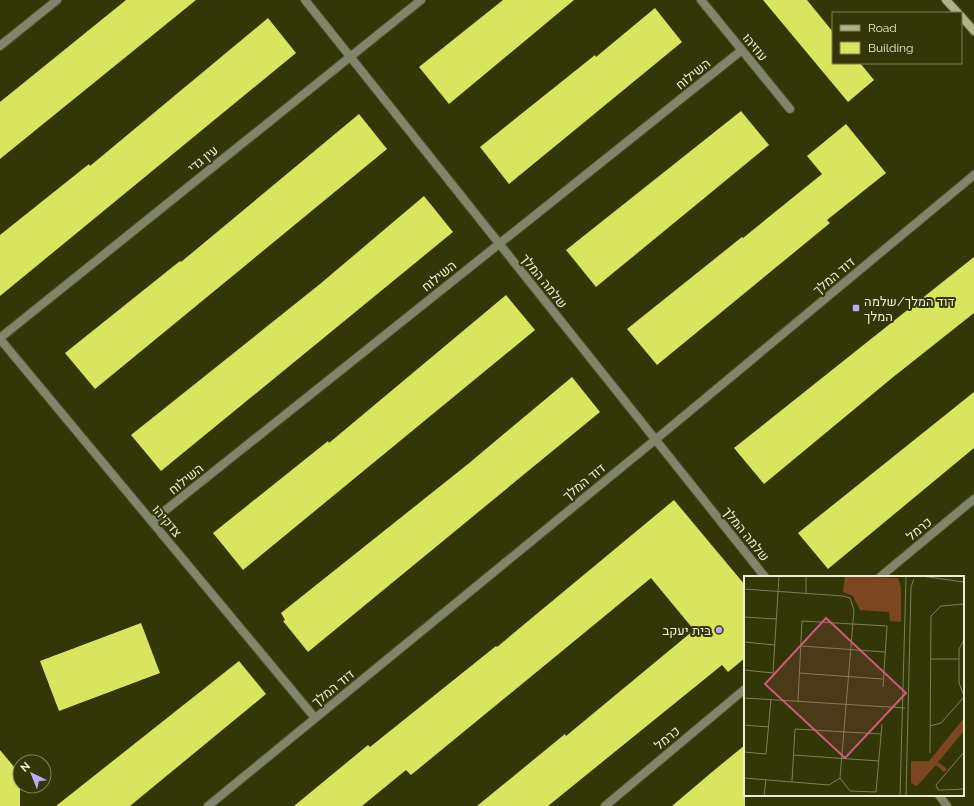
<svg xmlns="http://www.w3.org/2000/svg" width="974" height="806" font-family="Raleway,Heebo,sans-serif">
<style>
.building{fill:#d9e55e}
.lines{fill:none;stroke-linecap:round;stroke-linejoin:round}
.minor-casing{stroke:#505427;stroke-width:10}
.tertiary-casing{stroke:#505427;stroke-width:10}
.secondary-casing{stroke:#505427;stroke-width:10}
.minor{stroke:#81856c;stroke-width:8}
.tertiary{stroke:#81856c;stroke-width:8}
.secondary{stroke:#aeb38b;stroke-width:8}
.poi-dot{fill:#bbaaf6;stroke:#333607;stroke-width:1.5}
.labels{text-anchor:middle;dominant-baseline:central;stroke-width:4;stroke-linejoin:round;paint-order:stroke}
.street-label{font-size:13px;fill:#ebefd0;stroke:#333607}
.poi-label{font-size:13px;fill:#ebefd0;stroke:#333607;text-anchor:start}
.inset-road{fill:none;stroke:#7d8057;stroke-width:1}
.view{fill:#ce587e;fill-opacity:0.15;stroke:#ce587e;stroke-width:2}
.inset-edge{fill:none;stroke:#ebefd0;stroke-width:2}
</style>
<rect width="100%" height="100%" fill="#333607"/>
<!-- building -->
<g class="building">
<path d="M126,0H196L0,159V102Z"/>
<path d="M503,0H574L449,104L419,67Z"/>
<path d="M763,0H807L833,32V63H860L874,80L848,102Z"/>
<path d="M655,8L682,42L509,184L480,147L595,55L596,57Z"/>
<path d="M268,18L296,53L0,296V235L89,164L90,166Z"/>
<path d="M741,111L769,145L596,287L566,250Z"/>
<path d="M359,114L387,149L95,389L65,353L180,261L181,262Z"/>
<path d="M846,124L886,173L827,220L830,223L657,365L627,329L742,237L743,238L822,174L807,156Z"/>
<path d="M424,196L453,232L161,471L131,435L320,284Z"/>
<path d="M974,257V313L892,378L764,484L734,448Z"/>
<path d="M506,295L535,330L243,570L213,533L328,441L329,443Z"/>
<path d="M572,377L600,412L308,652L283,621L285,620L281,613L468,464Z"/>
<path d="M974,392V448L828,569L798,533Z"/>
<path d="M674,500L745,585V658L728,672L722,665L548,806H477L565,734L566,736L694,630L651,578L411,775L406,770L362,806H294L368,745L370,747L496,646L497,647Z"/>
<path d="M141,623L160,673L59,711L40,661Z"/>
<path d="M239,661L266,694L130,806H56Z"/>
<path d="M745,745V806H672L712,772Z"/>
<path d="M0,750L20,774V806H0Z"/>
</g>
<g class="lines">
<!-- minor casing -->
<g class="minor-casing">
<g id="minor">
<path d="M305,0L765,577"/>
<path d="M701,0L790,109"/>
<path d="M0,46L57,0"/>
<path d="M0,338L421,0"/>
<path d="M0,339L315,718"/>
<path d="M152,521L742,50"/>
<path d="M880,577L974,499"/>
<path d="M939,795L947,806"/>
<path d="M605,806L745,689"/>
</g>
</g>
<!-- tertiary casing -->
<g class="tertiary-casing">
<path id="tertiary" d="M208,806L655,440L974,175"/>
</g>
<!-- secondary casing -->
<g class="secondary-casing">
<g id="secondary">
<path d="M946,0L958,13"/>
<path d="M961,16L974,31"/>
</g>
</g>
<!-- minor -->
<use href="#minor" class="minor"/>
<!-- tertiary -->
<use href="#tertiary" class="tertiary"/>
<!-- secondary -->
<use href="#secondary" class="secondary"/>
</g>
<!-- markers -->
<g class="poi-dot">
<rect x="852" y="304" width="8" height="8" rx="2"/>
<circle cx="719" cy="630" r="4"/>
</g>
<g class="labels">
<!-- street labels -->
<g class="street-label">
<text transform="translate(755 47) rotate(51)">עוזיהו</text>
<text transform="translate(693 74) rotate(-39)">השילוח</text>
<text transform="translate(203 159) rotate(-39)">עין גדי</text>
<text transform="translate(439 276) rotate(-39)">השילוח</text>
<text transform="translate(834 276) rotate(-40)">דוד המלך</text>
<text transform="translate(544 281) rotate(51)">שלמה המלך</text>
<text transform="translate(186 479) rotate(-39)">השילוח</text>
<text transform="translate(584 482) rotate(-39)">דוד המלך</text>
<text transform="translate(167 521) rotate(50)">צדקיהו</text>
<text transform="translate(919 529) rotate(-40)">כרמל</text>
<text transform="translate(746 534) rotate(51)">שלמה המלך</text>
<text transform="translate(333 688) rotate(-39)">דוד המלך</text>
<text transform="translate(667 738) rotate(-40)">כרמל</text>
</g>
<!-- poi labels -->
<g class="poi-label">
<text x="864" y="301">דוד המלך/שלמה<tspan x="864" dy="15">המלך</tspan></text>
<text x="711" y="630" text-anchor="end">בית יעקב</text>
</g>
</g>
<!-- overview -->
<g transform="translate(744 576)">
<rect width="220" height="220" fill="#333607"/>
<path d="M101,0L154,2L157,11V46L146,45L145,36L116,34L109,20L99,16ZM220,142V155L194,186L203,193L200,196L192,189L173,210L167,207V185H185Z" fill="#7c4720"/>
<path class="inset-road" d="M62,0V17M177,0L220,6M0,13L99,20L106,22L110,34L96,202L85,209L0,202M0,41L32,43M220,64L215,73V107L220,120M0,66L31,69M57,70L141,76M187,83H215M0,94L29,97L35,0M55,97L139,103M0,122L161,132M54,125L58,45L143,50L139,111M0,149L25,151M186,150L197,147L220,121M0,176L22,178L27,123M220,176L192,209L194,214H198L220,213M186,177L187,40L197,30L220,28M49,179L135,185M96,202L106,215L132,216L138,148M48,205L51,153L137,158M20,220L22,203M156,220L162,1M162,220L167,11L170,3"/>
<path class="view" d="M82,42L162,117L101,182L21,108Z"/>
<rect width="220" height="220" class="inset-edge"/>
</g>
<!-- legend -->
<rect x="832" y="12" width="130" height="52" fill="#333607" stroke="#7d8057"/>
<rect x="840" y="25" width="20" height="6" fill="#aeb38b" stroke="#7d8057"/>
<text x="868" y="32" font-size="12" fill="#ebefd0">Road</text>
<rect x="840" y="42" width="20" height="12" fill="#d9e55e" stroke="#7d8057"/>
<text x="868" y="52" font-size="12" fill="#ebefd0">Building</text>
<!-- north arrow -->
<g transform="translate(32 774) rotate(317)"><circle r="19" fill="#333607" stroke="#7d8057"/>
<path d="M0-3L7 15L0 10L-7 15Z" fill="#bbaaf6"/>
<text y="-6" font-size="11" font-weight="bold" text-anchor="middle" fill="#ebefd0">N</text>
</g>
</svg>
